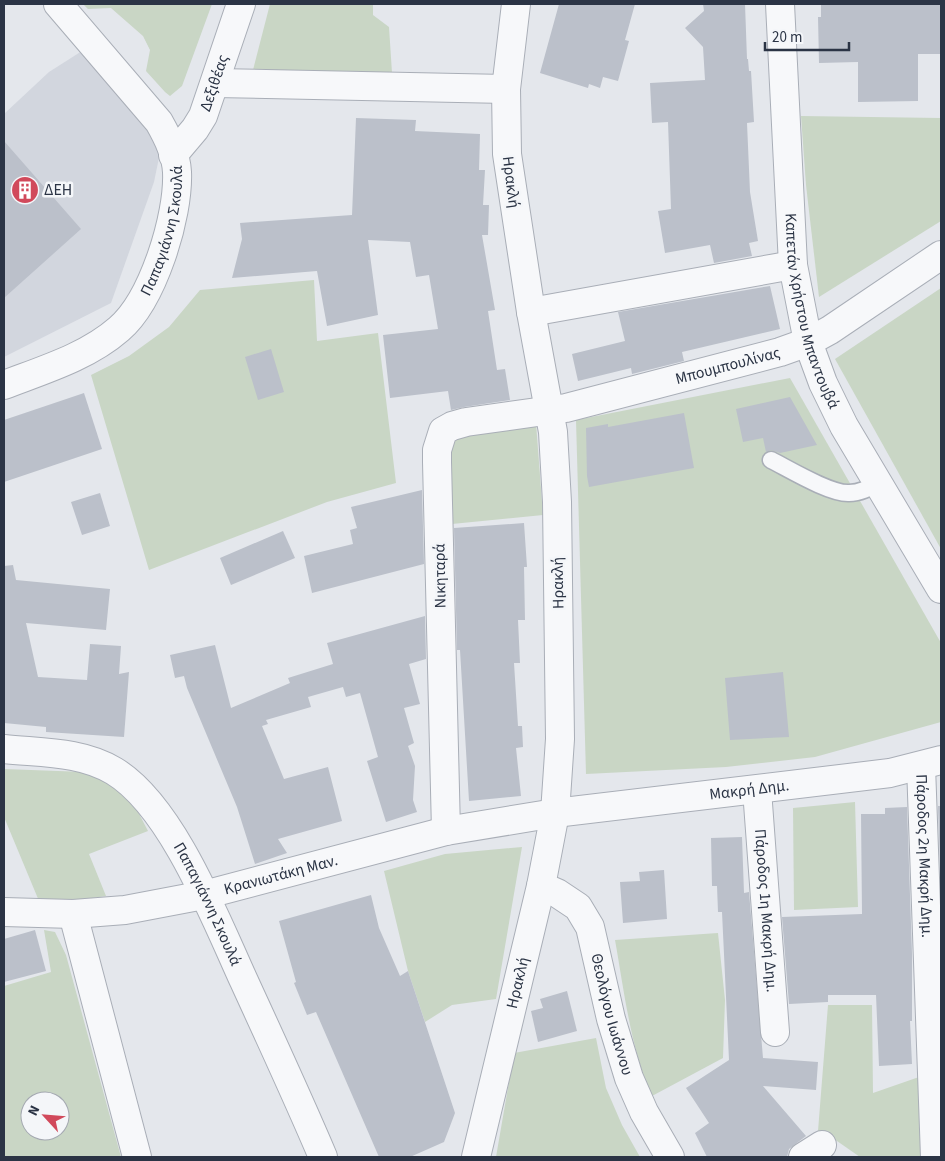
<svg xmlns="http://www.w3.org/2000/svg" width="945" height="1161" font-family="'Source Sans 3',sans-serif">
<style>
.built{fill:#d2d6de}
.green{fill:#c9d6c5;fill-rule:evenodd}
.building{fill:#bbc0ca}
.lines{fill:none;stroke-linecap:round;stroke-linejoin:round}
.service-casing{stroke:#a9aeb7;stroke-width:19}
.minor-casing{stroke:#a9aeb7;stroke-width:30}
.tertiary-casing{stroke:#a9aeb7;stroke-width:30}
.service{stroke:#f7f8fa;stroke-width:16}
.minor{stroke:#f7f8fa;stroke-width:28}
.tertiary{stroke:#f7f8fa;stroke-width:28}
.labels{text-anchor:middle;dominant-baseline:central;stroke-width:5;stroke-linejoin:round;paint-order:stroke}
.street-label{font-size:16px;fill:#2b3445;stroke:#f4f6f9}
.poi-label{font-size:16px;fill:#2b3445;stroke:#f4f6f9;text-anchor:start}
</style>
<rect width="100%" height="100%" fill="#e4e7ec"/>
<!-- built -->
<path class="built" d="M82,51L162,143L154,182L111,303L4,357V114L49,72Z"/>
<!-- green -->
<g class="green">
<path d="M83,4H212L182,86L170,96L165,92L146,71L150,50L143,36L111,8L88,9Z"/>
<path d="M270,4H373V15L389,27L392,73L253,70Z"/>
<path d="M801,116L941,118V221L819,297L806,185Z"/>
<path d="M314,280L317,341L378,333L396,483L327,502L149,570L91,375L129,356L169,327L200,290Z"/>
<path d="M941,288V549L835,359Z"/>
<path d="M790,378L941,643V722L815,757L726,767L586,774L576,420Z"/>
<path d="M536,423L543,515L452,524L449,439L455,435Z"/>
<path d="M4,769L85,772L102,780L123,794L136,808L148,831L89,854L106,896L79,900L39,901L4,817Z"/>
<path d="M855,802L858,907L794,910L793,808Z"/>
<path d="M522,847L496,999L452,1005L425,1022L408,971L384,871L445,854Z"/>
<path d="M44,930L55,932L66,955L121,1157H4V986L51,972ZM30,1101H60V1131H30Z"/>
<path d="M718,933L725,1000L723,1058L652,1096C631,1051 624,990 615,940Z"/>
<path d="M828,1005H872L873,1093L919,1077L923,1157H860L837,1141L818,1131Z"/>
<path d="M596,1038L606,1088L622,1125L640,1157H496L514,1053Z"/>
</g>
<!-- building -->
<g class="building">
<path d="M559,4H635L625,40L629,41L618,81L603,77L600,88L589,84L588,88L540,73Z"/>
<path d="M703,4H745L747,59H748L749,71H751L754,122L747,123L750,192L758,241L749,243L752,256L714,263L710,245L665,253L658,211L671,209L668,122L652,123L650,83L705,80L703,47L685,28L704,11Z"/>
<path d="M821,4H941V54H918V101L858,102V62L819,63L818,17H821Z"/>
<path d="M356,118L416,120L415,131L480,134L479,170H485L483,205H489L488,235H482L495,310L488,311L497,370L505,369L510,400L464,407L451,410L448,391L390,398L383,335L438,329L429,275L416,277L410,242L368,240L378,315L327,326L317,271L232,278L242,239L240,223L352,215Z"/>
<path d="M4,141L81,229L4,298Z"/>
<path d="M770,286L780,329L682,352L684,361L632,374L631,368L578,381L572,354L625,341L618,312Z"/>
<path d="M271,349L284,392L258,400L245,357Z"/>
<path d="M84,393L102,449L4,482V420Z"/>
<path d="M790,397L817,445L780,453L771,450L766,452L763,438L743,442L736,409Z"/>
<path d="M684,413L694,468L589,487L587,476L586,428L608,424V427Z"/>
<path d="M422,490L424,564L312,593L304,556L353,544L350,530L357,528L351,507Z"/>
<path d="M100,493L110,526L82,535L71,502Z"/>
<path d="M524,523L527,567H524L525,620H518L520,663H514L518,726H522L523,747L516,748L521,796L469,801L460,650H457L454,528Z"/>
<path d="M283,531L295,558L231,585L220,558Z"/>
<path d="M13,565L16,580L110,589L106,630L26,623L38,677L87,680L90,644L121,646L119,674L129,672L124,737L46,732V727L4,723V566Z"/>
<path d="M425,616L426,659L409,664L420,704L404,708L414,743L408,746L415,766L413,800L417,812L386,822L367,761L378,757L360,693L346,697L343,687L308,697L311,707L266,720L268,724L262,726L284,779L328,767L342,821L278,839L287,853L255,864L237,807L187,688L184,676L175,678L170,655L215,645L231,708L290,683L288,678L333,664L327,643Z"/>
<path d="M783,672L789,737L730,740L725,678Z"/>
<path d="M938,806H941V895Z"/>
<path d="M907,807L912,954V1021H910L912,1064L879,1066L876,995H828V1002L789,1004L782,917L862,914L861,814H885V808Z"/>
<path d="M742,837L744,893L749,892L763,1058L818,1062L816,1090L763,1086L806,1136L789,1149L787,1157H707L695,1133L709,1123L686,1088L729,1060L722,912H718L717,886H712L711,838Z"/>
<path d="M664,870L667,919L623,923L620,882L640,881L639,872Z"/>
<path d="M371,895L379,928L400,976L408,971L455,1113L444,1142L410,1157H379L316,1012L307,1015L294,983L296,982L279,921Z"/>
<path d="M35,930L46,971L4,982V939Z"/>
<path d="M567,991L577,1031L538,1042L531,1011L543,1008L540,999Z"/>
</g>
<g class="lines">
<!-- service casing -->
<g class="service-casing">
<path id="service" d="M771,460C789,469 830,494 849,493C860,493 869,488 878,483"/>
</g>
<!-- minor casing -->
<g class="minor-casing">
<g id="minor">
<path id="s1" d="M780,4L793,265L808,342L823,383L844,426L941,589"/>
<path d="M215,83L506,89"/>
<path id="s2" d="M173,155L195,129L203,116L241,4"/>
<path d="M531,312L793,265"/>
<path id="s3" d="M921,766L935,1157"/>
<path id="s4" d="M757,790L775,1032"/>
<path id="s5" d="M446,831L437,462V450L443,431L452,426L466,422L566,408L780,352L808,342L830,330L941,255"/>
<path id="s6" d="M541,886L557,893L578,907L590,927L611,1019L629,1078L644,1112L670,1157"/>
<path id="s7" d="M4,912L73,914L125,910L204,895L446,831L555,813L890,773L941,760"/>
<path d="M73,914L137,1157"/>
<path id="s8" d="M476,1157L541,886L555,813L560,739L557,502L553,432L531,312L507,154L506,89L516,4"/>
<path d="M803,1157L822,1145"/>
</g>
</g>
<!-- tertiary casing -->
<g class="tertiary-casing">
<g id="tertiary">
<path id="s9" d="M4,385C43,370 87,357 119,329C153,300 179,216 177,172C176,154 168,138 159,122L58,4"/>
<path id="s10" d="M4,749C41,753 81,751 114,771C172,806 216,920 244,981C271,1040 298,1098 323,1157"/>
</g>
</g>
<!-- service -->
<use href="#service" class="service"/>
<!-- minor -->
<use href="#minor" class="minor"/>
<!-- tertiary -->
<use href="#tertiary" class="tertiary"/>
</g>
<!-- icons -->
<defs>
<g id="building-disc" transform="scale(1.4375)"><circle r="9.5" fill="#d1495b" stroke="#f4f6f9"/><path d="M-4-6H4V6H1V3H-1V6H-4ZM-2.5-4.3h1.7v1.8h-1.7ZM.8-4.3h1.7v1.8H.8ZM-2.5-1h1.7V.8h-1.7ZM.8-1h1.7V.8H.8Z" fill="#fff"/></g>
</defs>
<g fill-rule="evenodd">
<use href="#building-disc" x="25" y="190"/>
</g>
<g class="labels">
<!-- street labels -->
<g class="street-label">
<text stroke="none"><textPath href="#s2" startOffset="84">Δεξιθέας</textPath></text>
<text transform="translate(511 182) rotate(83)">Ηρακλή</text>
<text stroke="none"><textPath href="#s9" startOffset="239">Παπαγιάννη Σκουλά</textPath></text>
<text stroke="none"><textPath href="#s1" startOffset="310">Καπετάν Χρήστου Μπαντουβά</textPath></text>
<text stroke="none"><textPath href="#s5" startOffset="694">Μπουμπουλίνας</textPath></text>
<text transform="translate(440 576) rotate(-91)">Νικηταρά</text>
<text transform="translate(558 583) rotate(-91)">Ηρακλή</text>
<text stroke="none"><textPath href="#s7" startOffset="758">Μακρή Δημ.</textPath></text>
<text stroke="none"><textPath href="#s3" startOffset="90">Πάροδος 2η Μακρή Δημ.</textPath></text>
<text stroke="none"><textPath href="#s7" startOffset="281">Κρανιωτάκη Μαν.</textPath></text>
<text stroke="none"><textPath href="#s10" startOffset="278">Παπαγιάννη Σκουλά</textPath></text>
<text stroke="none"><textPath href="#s4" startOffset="121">Πάροδος 1η Μακρή Δημ.</textPath></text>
<text stroke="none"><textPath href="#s8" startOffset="179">Ηρακλή</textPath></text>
<text stroke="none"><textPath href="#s6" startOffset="156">Θεολόγου Ιωάννου</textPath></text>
</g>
<!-- poi labels -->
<g class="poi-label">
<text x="44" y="190">ΔΕΗ</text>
</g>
</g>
<!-- border -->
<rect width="945" height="1161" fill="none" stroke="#2b3445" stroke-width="10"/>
<!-- north arrow -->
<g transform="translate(45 1116) rotate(296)"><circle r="24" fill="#f4f6f9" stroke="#a4a8b1"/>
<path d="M0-4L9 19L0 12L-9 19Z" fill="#d1495b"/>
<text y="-8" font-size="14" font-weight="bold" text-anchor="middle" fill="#2b3445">N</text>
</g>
<!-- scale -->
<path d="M765 42v8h84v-8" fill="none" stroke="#2b3445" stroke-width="2.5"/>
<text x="772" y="42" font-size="15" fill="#2b3445" stroke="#f4f6f9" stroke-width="4" paint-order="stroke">20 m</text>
</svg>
